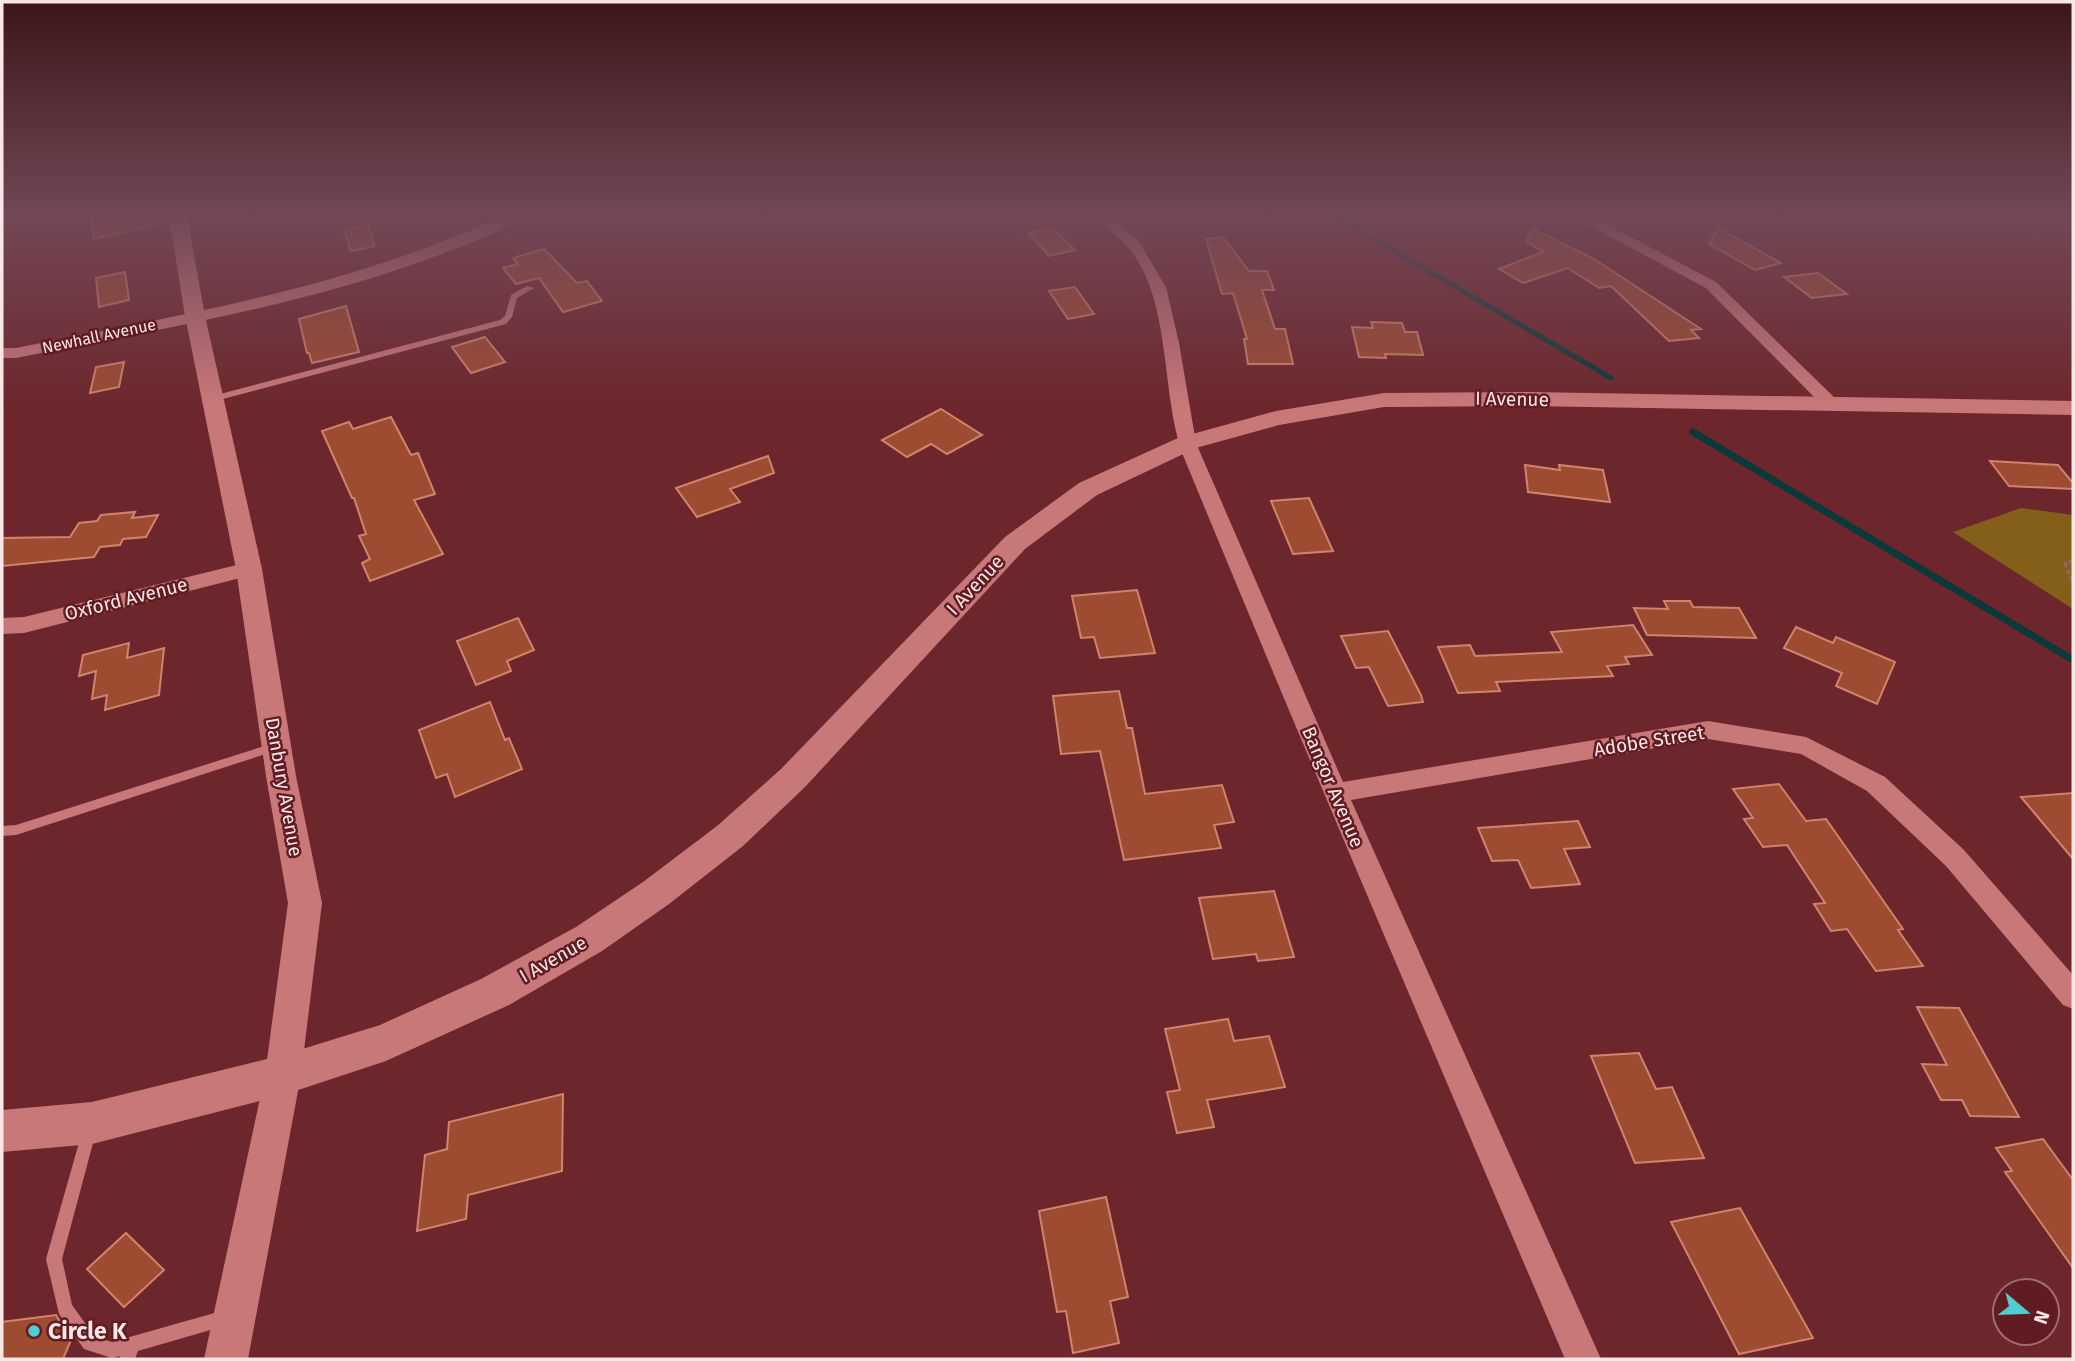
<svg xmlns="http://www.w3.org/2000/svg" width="2075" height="1361" font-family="'Fira Sans',sans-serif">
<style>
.green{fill:#845f19}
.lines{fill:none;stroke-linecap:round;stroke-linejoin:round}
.stream-far1{stroke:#0b3839;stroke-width:5}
.stream{stroke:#0b3839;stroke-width:7}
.building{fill:#9d4b31;stroke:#d0846c;stroke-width:2}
.path{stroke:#986265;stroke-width:3.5;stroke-dasharray:5 2.5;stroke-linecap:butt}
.service{fill:#c9787a;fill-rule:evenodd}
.minor{fill:#c9787a;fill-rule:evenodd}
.tertiary{fill:#c9787a;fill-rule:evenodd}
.secondary{fill:#c9787a;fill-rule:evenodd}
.poi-dot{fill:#51ccd1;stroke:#611b22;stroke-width:2.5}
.labels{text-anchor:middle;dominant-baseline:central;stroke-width:5;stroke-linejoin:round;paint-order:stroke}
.far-street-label{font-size:16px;fill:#f9e7e6;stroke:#611b22}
.street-label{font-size:19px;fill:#f9e7e6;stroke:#611b22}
.near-poi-label{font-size:23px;font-weight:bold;fill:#f9e7e6;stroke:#611b22;text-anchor:start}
</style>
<rect width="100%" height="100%" fill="#6d272c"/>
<!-- green -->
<path class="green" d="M2021,508L2073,515V609L1953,532Z"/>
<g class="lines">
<!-- stream-far1 -->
<path class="stream-far1" d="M1335,216L1611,378"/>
<!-- stream -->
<path class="stream" d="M1693,432L2073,660"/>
</g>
<!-- building -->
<g class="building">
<path d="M91,216H154L155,225L94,239Z"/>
<path d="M368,225L375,246L351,251L344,230Z"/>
<path d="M1053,228L1075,250L1049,256L1028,233Z"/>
<path d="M1718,228L1781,263L1755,270L1709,244Z"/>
<path d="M1533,229L1594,259L1701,329L1691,330L1699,338L1669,341L1611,286L1599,288L1568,268L1523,283L1499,269L1543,252L1526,241Z"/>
<path d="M1223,237L1249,271H1267L1274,290H1262L1275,329H1285L1293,364H1248L1244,339H1247L1233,293L1222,294L1206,239Z"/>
<path d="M544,249L577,283L587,281L602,301L563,312L539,278L516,284L503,268L518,264L513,258Z"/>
<path d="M125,272L129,300L99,307L96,278Z"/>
<path d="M1818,273L1847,294L1812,298L1784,277Z"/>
<path d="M1075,287L1094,314L1068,319L1049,291Z"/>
<path d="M346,306L359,352L312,363L309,353H307L299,319Z"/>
<path d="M1371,322L1402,323L1405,332H1417L1423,355L1385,354L1386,358L1359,357L1352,327L1373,328Z"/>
<path d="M485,337L505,362L471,373L452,347Z"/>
<path d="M124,362L119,387L90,393L96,367Z"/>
<path d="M941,409L982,435L947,454L931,444L907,457L882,440Z"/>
<path d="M391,417L411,455L418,453L435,494L414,500L443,554L370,581L362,563L370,559L359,536L366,534L354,498H352L322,431L349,422L353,429Z"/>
<path d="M768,456L774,473L730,489L740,502L697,517L676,488Z"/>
<path d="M1990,461L2058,465L2073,483V489L2009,486Z"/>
<path d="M1525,465L1560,470L1559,465L1603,470L1610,502L1528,492Z"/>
<path d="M1309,498L1333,551L1293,554L1271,501Z"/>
<path d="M135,512L132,518L158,515L146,537L123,539L120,545L100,547L94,557L2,566V538L70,537L79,523L97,521L101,515Z"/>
<path d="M1137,590L1155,653L1100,658L1094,637L1081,638L1072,596Z"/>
<path d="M1664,601H1690L1693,607L1739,608L1756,638L1647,635L1634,608L1668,609Z"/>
<path d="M518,618L534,650L507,661L511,671L476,685L457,641Z"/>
<path d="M1633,625L1652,655L1625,657L1629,664L1607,666L1613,676L1496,682L1500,691L1458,693L1438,647L1470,645L1475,656L1562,652L1551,632Z"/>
<path d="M1796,627L1833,643L1836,637L1895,662L1877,704L1836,686L1842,673L1784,648Z"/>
<path d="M1388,631L1421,695L1423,702L1388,706L1369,667L1356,668L1341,636Z"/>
<path d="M129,643L127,658L164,648L159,695L105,710L107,695L92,699L96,671L79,676L83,655Z"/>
<path d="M1119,691L1127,728H1132L1145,794L1222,785L1234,822L1214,825L1221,848L1124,860L1100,751L1061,754L1053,696Z"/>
<path d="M490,702L505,740L509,738L522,769L455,797L447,774L436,778L419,730Z"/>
<path d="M1779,784L1806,821L1826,819L1903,929L1898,930L1923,966L1876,971L1847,929L1831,931L1814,904L1825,903L1787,845L1763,847L1744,819L1753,818L1733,789Z"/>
<path d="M2073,793V859L2021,797Z"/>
<path d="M1578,821L1590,847L1564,849L1580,884L1531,888L1518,860L1492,861L1478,828Z"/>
<path d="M1274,891L1294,957L1258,961L1256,954L1213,959L1199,898Z"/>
<path d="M1917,1007L1959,1008L2019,1117L1970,1116L1962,1100H1941L1922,1064L1947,1065Z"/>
<path d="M1228,1019L1234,1041L1269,1036L1285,1087L1207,1100L1214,1127L1177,1133L1167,1092L1180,1090L1165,1029Z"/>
<path d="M1639,1053L1656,1089L1672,1087L1704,1158L1635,1163L1591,1056Z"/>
<path d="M563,1094L562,1171L468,1195L466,1219L417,1231L425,1155L447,1149L449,1122Z"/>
<path d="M2043,1139L2073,1180V1268L2005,1172L2012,1171L1996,1148Z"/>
<path d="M1106,1197L1128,1297L1110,1301L1119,1343L1073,1353L1066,1311L1057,1312L1039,1211Z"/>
<path d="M1740,1208L1813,1338L1739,1354L1671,1222Z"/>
<path d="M126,1233L164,1270L124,1307L87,1269Z"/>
<path d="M56,1315L71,1340L63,1359H2V1322Z"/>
</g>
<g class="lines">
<!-- path -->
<path class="path" d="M2073,561L2065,563L2073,584"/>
<!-- service -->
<g class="service">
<path d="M527,286L534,288L517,298L512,317L506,324L215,401H212L208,399L209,397L500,320L505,316L511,295Z"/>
<path d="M274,743L278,744L280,747L278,750L16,835L2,836V826L16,825Z"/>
<path d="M89,1125L94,1127L96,1132L62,1259L72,1305L95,1337L112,1342L225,1310L231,1312L233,1318L231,1324L138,1351L135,1359H119L120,1356L112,1358L84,1349L59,1314L46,1259L82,1132L84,1127Z"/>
</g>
<!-- minor -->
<g class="minor">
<path d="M502,216H521C504,232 462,246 439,255C303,306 158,329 16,358H2V348H16C181,315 348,288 502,216Z"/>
<path d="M1093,216H1109L1138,240L1166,287L1179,343L1196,443L1343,782L1708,721L1806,737L1885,777L1964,850L2073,975V1009L2063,1005L1946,866L1867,791L1801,754L1708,739L1351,800L1601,1359H1565C1437,1060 1309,761 1185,460C1159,397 1174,298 1126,245C1117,234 1103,227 1093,216Z"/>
<path d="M1572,216H1591L1716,282L1838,401L1841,405L1838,409H1826L1706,288Z"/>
<path d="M249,562L256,564L259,569L256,574L24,633L2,634V618L24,617Z"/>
</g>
<!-- tertiary -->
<path class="tertiary" d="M169,216H187L205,316L262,569L296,776L322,903L301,1075L248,1359H204L265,1075L288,903L266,776L236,569L185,316Z"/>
<!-- secondary -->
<path class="secondary" d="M1530,392L2073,401V415L1530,406L1384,407L1279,425L1196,448L1097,495L1025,549L805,787L743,846L669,904L602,951L509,1005L386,1061L283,1095L92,1144L2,1152V1110L92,1102L283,1055L380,1025L481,979L576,927L643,882L717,826L781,769L1005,537L1079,483L1178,438L1276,411L1384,393Z"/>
</g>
<!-- sky -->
<linearGradient id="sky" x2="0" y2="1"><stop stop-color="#3c1518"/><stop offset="0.53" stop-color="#724756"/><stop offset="1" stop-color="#724756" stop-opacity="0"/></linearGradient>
<rect width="2075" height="407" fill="url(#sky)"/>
<!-- markers -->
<circle class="poi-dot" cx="34" cy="1331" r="7"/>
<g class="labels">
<!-- far-street labels -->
<g class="far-street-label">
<text transform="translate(99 336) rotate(-12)">Newhall Avenue</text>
</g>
<!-- street labels -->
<g class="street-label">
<text transform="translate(1512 399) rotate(1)">I Avenue</text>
<text transform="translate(975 585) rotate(-47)">I Avenue</text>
<text transform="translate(126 599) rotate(-14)">Oxford Avenue</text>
<text transform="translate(1649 741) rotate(-9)">Adobe Street</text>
<text transform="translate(284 787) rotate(80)">Danbury Avenue</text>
<text transform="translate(1333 787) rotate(67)">Bangor Avenue</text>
<text transform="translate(553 959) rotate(-30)">I Avenue</text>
</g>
<!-- near-poi labels -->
<g class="near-poi-label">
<text x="48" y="1331">Circle K</text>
</g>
</g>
<!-- border -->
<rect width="2075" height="1361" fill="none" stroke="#f9e7e6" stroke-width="7"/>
<!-- north arrow -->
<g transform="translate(2026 1312) rotate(109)"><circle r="33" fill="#611b22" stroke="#9e6d70" stroke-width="2"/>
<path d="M0-5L12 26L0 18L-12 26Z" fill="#51ccd1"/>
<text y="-10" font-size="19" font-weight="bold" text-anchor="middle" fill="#f9e7e6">N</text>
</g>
</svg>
